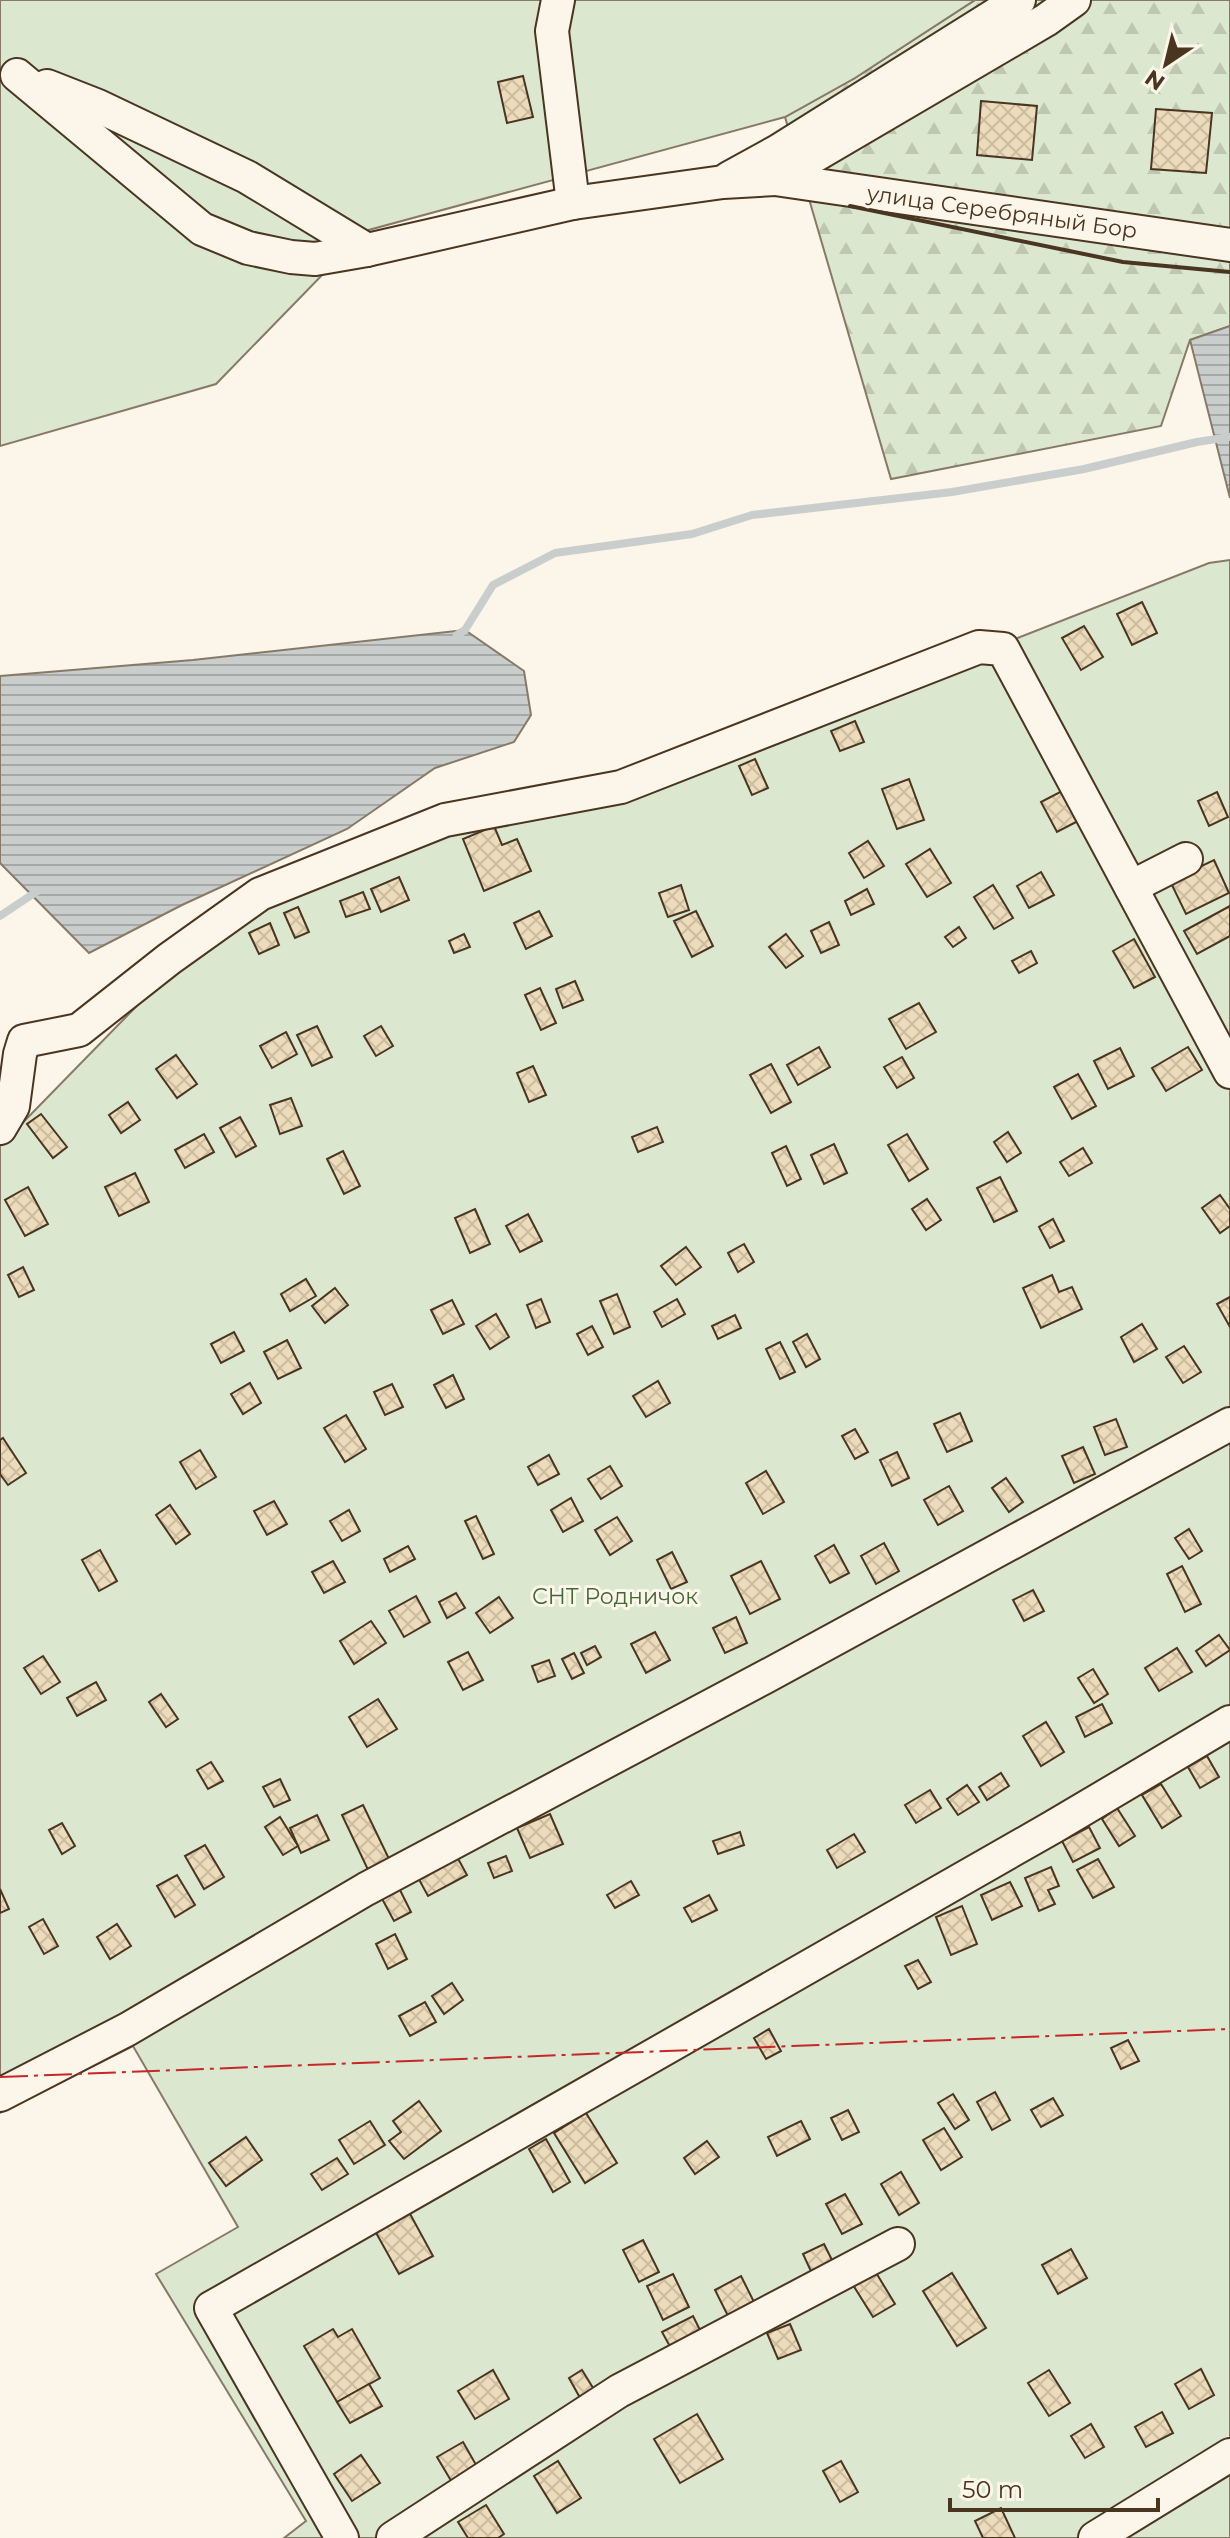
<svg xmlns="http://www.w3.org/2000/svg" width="1230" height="2538" font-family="Montserrat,sans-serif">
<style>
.forest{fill:url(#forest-firs);stroke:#887966;stroke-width:2}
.garden{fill:#dce7d0;stroke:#887966;stroke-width:2}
.water{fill:url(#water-rules);stroke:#887966;stroke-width:2}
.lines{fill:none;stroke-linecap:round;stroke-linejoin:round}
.stream{stroke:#c9cecd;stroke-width:8}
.building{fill:url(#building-cross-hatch);stroke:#4a3520;stroke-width:2}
.minor-casing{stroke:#4a3520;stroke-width:36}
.minor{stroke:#fbf6e9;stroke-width:32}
.wall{stroke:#4a3520;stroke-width:4}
.power{stroke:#c62828;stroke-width:2;stroke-dasharray:28 6 4 6;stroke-linecap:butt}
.labels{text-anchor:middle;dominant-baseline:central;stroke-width:6;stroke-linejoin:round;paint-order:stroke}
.street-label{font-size:22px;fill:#4a3520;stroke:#fbf6e9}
.park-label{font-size:22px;fill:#436837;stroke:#fbf6e9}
</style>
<defs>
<pattern id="forest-firs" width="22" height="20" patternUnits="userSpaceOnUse" patternTransform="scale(2)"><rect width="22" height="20" fill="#dce7d0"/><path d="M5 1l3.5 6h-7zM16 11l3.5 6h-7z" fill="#bec7b2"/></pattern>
<pattern id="water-rules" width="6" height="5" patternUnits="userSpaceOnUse" patternTransform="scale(2)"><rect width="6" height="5" fill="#c9cecd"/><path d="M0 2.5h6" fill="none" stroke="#a5a8a6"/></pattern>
<pattern id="building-cross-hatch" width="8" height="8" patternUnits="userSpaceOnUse" patternTransform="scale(2)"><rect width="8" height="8" fill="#ecdcbc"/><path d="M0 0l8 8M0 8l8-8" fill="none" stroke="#ccbda1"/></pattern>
</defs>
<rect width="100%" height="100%" fill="#fbf6e9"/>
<!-- forest -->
<path class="forest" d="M975,0H1230V326L1190,340L1161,426L891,479L785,117L855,78Z"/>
<!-- garden -->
<g class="garden">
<path d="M0,0H975L855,78L785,117L365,231L216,384L0,446Z"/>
<path d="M1230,560V2538H284L306,2521L156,2274L238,2227L133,2046L0,2113V1146L166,976L285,893L458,829L581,809L1209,563Z"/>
</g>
<!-- water -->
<g class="water">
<path d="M1230,326V498L1190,340Z"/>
<path d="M465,630L524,671L531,715L514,742L435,768L347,829L182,905L89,953L0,863V676L193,660Z"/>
</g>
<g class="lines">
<!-- stream -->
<g class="stream">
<path d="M457,635L465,630L493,585L555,553L692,534L752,515L952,492L1084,469L1197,442L1230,437"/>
<path d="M0,916L39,890"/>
</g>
</g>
<!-- building -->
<g class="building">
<path d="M523,76L533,117L507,123L498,82Z"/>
<path d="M981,101L1037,106L1032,160L977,155Z"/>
<path d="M1156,109L1212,113L1206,173L1151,169Z"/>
<path d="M1142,602L1157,633L1132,645L1117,614Z"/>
<path d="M1084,626L1103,657L1081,670L1062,638Z"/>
<path d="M855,721L864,742L840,751L831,731Z"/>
<path d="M755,759L768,788L752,795L739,766Z"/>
<path d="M909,779L924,820L897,829L882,789Z"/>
<path d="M1062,791L1078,821L1057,832L1041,802Z"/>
<path d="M1217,792L1228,817L1209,826L1198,801Z"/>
<path d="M494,826L502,845L517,839L531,871L484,891L463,839Z"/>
<path d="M868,841L884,866L864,878L849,853Z"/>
<path d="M930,849L951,883L927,897L906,864Z"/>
<path d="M1214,860L1229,893L1186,914L1170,881Z"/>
<path d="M1041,872L1054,895L1029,908L1017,886Z"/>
<path d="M399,877L409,900L381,912L371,889Z"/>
<path d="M681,885L689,910L668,917L659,893Z"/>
<path d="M993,885L1013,918L994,929L974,897Z"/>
<path d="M867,889L874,904L851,915L845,901Z"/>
<path d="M363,892L370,909L346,917L340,901Z"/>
<path d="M1230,906V936L1197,954L1184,931Z"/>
<path d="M298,907L309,932L295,938L284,913Z"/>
<path d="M539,911L552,936L526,949L514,923Z"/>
<path d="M696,911L713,946L692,957L674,921Z"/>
<path d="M829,922L839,945L821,953L811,931Z"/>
<path d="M270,923L279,945L259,954L249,933Z"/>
<path d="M959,927L966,938L953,947L945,937Z"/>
<path d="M464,934L470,947L454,953L449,941Z"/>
<path d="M786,934L803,956L786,968L769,947Z"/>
<path d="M1134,939L1155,977L1134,988L1113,951Z"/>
<path d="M1031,951L1037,963L1019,973L1012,961Z"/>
<path d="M575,981L583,1000L563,1008L556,989Z"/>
<path d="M540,988L556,1023L541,1030L525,995Z"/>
<path d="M919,1003L936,1032L906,1049L889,1019Z"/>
<path d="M317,1026L332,1057L312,1066L297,1035Z"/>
<path d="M381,1026L393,1046L376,1056L364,1036Z"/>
<path d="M286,1032L297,1054L272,1068L260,1046Z"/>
<path d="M819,1047L830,1067L798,1085L787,1065Z"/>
<path d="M1188,1047L1202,1070L1166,1091L1152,1068Z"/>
<path d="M1120,1048L1134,1076L1108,1089L1094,1061Z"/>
<path d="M176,1055L197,1084L177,1098L156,1069Z"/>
<path d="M902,1057L914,1078L897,1088L884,1067Z"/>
<path d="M771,1064L791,1102L771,1113L750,1075Z"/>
<path d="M533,1066L546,1095L529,1102L517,1073Z"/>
<path d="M1078,1074L1096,1106L1072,1119L1054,1087Z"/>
<path d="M291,1098L302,1126L280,1134L270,1105Z"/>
<path d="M128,1102L140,1120L121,1133L109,1115Z"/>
<path d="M41,1114L67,1147L53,1158L27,1124Z"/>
<path d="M240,1117L256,1146L236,1157L220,1128Z"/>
<path d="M657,1127L663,1142L638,1152L632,1137Z"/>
<path d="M1008,1132L1021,1153L1007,1162L994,1142Z"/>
<path d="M204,1134L214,1152L185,1168L175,1150Z"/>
<path d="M907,1134L928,1169L909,1181L888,1145Z"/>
<path d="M834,1144L847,1173L824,1184L811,1155Z"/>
<path d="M786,1146L801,1179L787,1186L772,1153Z"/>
<path d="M1083,1148L1092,1163L1069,1176L1060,1162Z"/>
<path d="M343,1151L360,1186L344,1194L327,1159Z"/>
<path d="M135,1173L149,1202L119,1216L105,1187Z"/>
<path d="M1000,1177L1017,1211L994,1222L977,1188Z"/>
<path d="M28,1187L48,1224L25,1236L5,1200Z"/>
<path d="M1220,1195L1230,1209V1226L1220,1233L1202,1208Z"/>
<path d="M927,1199L941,1220L926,1230L912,1209Z"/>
<path d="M475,1209L490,1244L470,1253L455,1218Z"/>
<path d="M528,1214L542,1241L520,1252L506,1226Z"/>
<path d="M1053,1219L1064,1241L1050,1248L1039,1227Z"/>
<path d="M744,1244L754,1262L738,1272L728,1253Z"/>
<path d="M686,1247L701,1267L676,1285L661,1266Z"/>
<path d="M23,1267L34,1290L19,1297L8,1275Z"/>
<path d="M1052,1275L1059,1292L1072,1287L1082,1309L1041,1328L1023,1288Z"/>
<path d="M306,1279L316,1296L290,1311L281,1294Z"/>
<path d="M335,1288L348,1305L325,1323L312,1306Z"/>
<path d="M617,1294L630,1327L614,1334L600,1301Z"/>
<path d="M1230,1297V1327L1217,1304Z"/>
<path d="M541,1299L550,1322L536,1328L527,1305Z"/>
<path d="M677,1299L685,1314L662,1327L654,1312Z"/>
<path d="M452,1300L464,1324L443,1334L431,1310Z"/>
<path d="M496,1314L509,1337L490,1349L476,1326Z"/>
<path d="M735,1315L741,1328L718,1339L712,1326Z"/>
<path d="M1142,1324L1157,1349L1134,1362L1121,1337Z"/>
<path d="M592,1326L603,1347L588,1355L577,1334Z"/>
<path d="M234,1332L244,1351L221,1363L211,1344Z"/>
<path d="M807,1334L820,1359L806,1367L793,1342Z"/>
<path d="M287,1340L301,1368L278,1379L264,1352Z"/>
<path d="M780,1342L795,1372L780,1379L766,1349Z"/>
<path d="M1184,1346L1201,1372L1183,1383L1166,1357Z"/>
<path d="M453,1375L464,1399L446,1408L434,1385Z"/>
<path d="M658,1381L670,1403L646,1417L633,1396Z"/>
<path d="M250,1383L261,1403L243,1414L231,1394Z"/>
<path d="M392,1384L403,1407L385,1415L374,1392Z"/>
<path d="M960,1413L972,1441L947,1452L934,1424Z"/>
<path d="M346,1415L366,1449L345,1462L324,1428Z"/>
<path d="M1116,1419L1127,1447L1105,1455L1094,1427Z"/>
<path d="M855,1429L868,1452L855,1459L842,1436Z"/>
<path d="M3,1438L26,1473L8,1485L0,1474V1440Z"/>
<path d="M1083,1447L1095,1474L1074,1483L1062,1456Z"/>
<path d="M200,1450L216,1477L196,1489L180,1462Z"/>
<path d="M897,1452L909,1478L892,1486L880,1460Z"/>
<path d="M549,1455L559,1474L538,1485L528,1467Z"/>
<path d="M610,1466L622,1486L601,1499L588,1479Z"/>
<path d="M766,1471L784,1502L763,1514L746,1483Z"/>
<path d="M1006,1478L1023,1502L1009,1512L992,1488Z"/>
<path d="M949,1486L963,1511L938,1525L924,1500Z"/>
<path d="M571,1498L583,1521L563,1532L551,1510Z"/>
<path d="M274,1501L287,1524L267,1535L254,1511Z"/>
<path d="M170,1505L190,1534L176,1544L156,1515Z"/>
<path d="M349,1510L360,1531L342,1541L330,1521Z"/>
<path d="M476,1516L494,1554L483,1559L465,1521Z"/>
<path d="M617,1517L632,1541L610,1555L595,1530Z"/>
<path d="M1189,1529L1202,1551L1189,1559L1175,1538Z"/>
<path d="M884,1543L899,1571L876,1584L861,1556Z"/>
<path d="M834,1545L849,1573L830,1583L815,1556Z"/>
<path d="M408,1546L415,1559L390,1572L384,1559Z"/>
<path d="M100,1550L117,1581L99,1591L82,1560Z"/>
<path d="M672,1552L687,1582L671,1589L657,1560Z"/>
<path d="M333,1561L345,1582L324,1593L312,1572Z"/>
<path d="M761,1561L780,1599L750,1614L731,1576Z"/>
<path d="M1182,1566L1201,1604L1185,1612L1167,1574Z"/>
<path d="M1033,1590L1044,1611L1024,1621L1013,1600Z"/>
<path d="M456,1593L465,1608L447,1618L439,1602Z"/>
<path d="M416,1596L430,1622L404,1637L389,1611Z"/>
<path d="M499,1597L513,1618L490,1633L476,1613Z"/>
<path d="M736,1617L747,1643L725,1653L713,1628Z"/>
<path d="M371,1621L386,1643L354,1664L340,1641Z"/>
<path d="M655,1632L670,1660L646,1673L631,1644Z"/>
<path d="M1219,1635L1230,1650L1206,1666L1196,1651Z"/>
<path d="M595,1646L601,1657L587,1665L581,1653Z"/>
<path d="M1177,1648L1192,1672L1159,1691L1145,1668Z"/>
<path d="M468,1652L483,1680L463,1690L448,1662Z"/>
<path d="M574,1653L584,1673L572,1679L562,1659Z"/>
<path d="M43,1656L60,1682L41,1694L24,1668Z"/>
<path d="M549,1660L555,1676L538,1682L532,1666Z"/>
<path d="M1093,1669L1108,1694L1094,1703L1078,1678Z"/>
<path d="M96,1682L106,1700L77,1716L67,1698Z"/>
<path d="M161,1694L178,1719L166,1727L149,1702Z"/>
<path d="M378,1699L397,1729L367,1747L349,1717Z"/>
<path d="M1102,1704L1112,1723L1085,1737L1076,1717Z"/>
<path d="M1046,1722L1064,1752L1041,1766L1023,1736Z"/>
<path d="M1207,1756L1219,1777L1200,1788L1188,1767Z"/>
<path d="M211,1762L223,1781L208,1789L197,1770Z"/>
<path d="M1001,1773L1009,1786L987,1800L979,1787Z"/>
<path d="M280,1779L290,1800L274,1807L263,1787Z"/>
<path d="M1161,1784L1181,1816L1162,1828L1142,1795Z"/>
<path d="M967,1785L979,1802L958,1815L947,1799Z"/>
<path d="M930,1790L941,1808L916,1823L905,1805Z"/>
<path d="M363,1805L391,1863L370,1874L342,1815Z"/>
<path d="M1117,1808L1135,1836L1119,1846L1102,1819Z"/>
<path d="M550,1814L563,1844L530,1858L517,1828Z"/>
<path d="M317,1815L329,1840L301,1853L290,1828Z"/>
<path d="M280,1817L298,1846L283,1855L265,1827Z"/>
<path d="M62,1823L75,1846L62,1854L49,1830Z"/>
<path d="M1089,1827L1100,1848L1073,1862L1062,1841Z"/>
<path d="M740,1832L744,1845L718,1854L713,1841Z"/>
<path d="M854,1834L865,1852L837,1868L827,1850Z"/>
<path d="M205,1845L224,1877L204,1889L185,1856Z"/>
<path d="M455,1853L467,1875L428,1896L416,1874Z"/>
<path d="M506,1856L512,1871L494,1878L488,1863Z"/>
<path d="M1098,1859L1114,1887L1093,1898L1077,1870Z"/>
<path d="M1051,1867L1059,1886L1048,1890L1055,1904L1039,1911L1025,1878Z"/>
<path d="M177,1875L195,1905L175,1917L157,1886Z"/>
<path d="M631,1881L639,1895L615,1908L607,1895Z"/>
<path d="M1010,1882L1022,1906L992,1920L981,1895Z"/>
<path d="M398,1886L411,1912L394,1921L380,1895Z"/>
<path d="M0,1889L9,1909L0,1913Z"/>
<path d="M709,1895L717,1910L692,1922L684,1908Z"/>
<path d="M962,1906L977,1944L951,1955L936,1917Z"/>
<path d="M43,1919L58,1946L44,1954L29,1927Z"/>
<path d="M117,1924L131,1946L110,1959L97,1937Z"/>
<path d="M395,1934L407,1959L388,1969L376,1944Z"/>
<path d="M918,1960L931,1982L918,1989L905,1966Z"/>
<path d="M452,1983L463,2000L444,2014L432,1996Z"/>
<path d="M425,2002L436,2022L410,2036L399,2016Z"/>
<path d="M769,2029L781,2051L766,2059L754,2038Z"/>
<path d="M1128,2040L1139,2061L1121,2069L1111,2048Z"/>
<path d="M995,2092L1010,2120L992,2130L977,2102Z"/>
<path d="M953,2094L969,2120L955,2129L938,2103Z"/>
<path d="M1053,2098L1063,2115L1041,2127L1031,2110Z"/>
<path d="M419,2101L441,2131L404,2159L389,2141L401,2132L393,2121Z"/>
<path d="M848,2110L859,2132L842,2140L831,2118Z"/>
<path d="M586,2113L617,2163L585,2183L554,2133Z"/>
<path d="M370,2121L385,2145L354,2164L339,2140Z"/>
<path d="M801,2121L810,2139L777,2156L768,2137Z"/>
<path d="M944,2128L962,2157L941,2170L923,2140Z"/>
<path d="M246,2137L262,2160L226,2186L209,2163Z"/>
<path d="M546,2139L570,2182L553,2192L529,2149Z"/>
<path d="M707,2141L719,2157L695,2174L684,2158Z"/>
<path d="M337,2158L348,2174L322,2190L311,2174Z"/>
<path d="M901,2172L919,2203L899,2215L881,2184Z"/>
<path d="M845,2194L862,2224L842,2234L826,2204Z"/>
<path d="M409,2212L433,2256L399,2274L375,2231Z"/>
<path d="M643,2240L659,2272L639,2282L623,2250Z"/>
<path d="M824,2244L837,2270L815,2280L803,2254Z"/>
<path d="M1071,2249L1087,2278L1058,2294L1042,2265Z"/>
<path d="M875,2271L895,2304L873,2317L853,2285Z"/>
<path d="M952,2273L986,2328L957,2346L923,2291Z"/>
<path d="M673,2274L689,2307L663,2320L647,2286Z"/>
<path d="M741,2276L759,2312L733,2326L715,2290Z"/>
<path d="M693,2316L703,2336L673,2352L662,2332Z"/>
<path d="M790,2324L801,2350L778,2359L767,2333Z"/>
<path d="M333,2329L338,2337L352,2329L380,2378L337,2402L304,2346Z"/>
<path d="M1201,2369L1214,2395L1189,2409L1175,2384Z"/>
<path d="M493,2370L509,2399L475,2419L458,2391Z"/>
<path d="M582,2370L598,2396L584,2405L569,2378Z"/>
<path d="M1049,2370L1070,2403L1049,2416L1028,2383Z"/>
<path d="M369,2384L382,2406L350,2423L337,2402Z"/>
<path d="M1162,2412L1173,2433L1146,2447L1135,2427Z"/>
<path d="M697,2414L723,2459L680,2483L654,2439Z"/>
<path d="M1091,2424L1104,2447L1085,2458L1071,2436Z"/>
<path d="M463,2442L479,2470L453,2484L437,2457Z"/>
<path d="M361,2455L380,2483L352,2501L334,2474Z"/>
<path d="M558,2461L581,2498L557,2513L534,2476Z"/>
<path d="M841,2461L858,2492L840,2502L823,2471Z"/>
<path d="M486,2505L504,2534L498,2538H468L458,2522Z"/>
<path d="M1001,2508L1015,2538H983L975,2521Z"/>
</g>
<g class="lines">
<!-- minor casing -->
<g class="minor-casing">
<g id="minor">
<path d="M558,0L552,31L573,203"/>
<path d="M17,75L202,229L248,248L291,257L315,259L367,250L573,203L723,182L775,179L1046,20L1074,0"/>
<path d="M47,86L98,106L247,177L367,250"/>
<path d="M729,178L778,151L1019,0"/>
<path d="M775,179L1230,245"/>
<path d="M1131,887L1186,859"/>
<path d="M0,1128L13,1106L20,1054L24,1041L79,1030L169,959L260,894L445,820L621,787L979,647L1003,649L1230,1072"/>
<path d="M0,2095L128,2029L366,1889L765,1677L1230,1424"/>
<path d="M342,2538L211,2308L1053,1827L1230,1722"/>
<path d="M393,2538L619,2391L898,2244"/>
<path d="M1095,2538L1230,2455"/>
</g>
</g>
<!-- minor -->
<use href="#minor" class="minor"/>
<!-- wall -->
<path class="wall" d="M850,206L1123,262L1230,272"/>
<!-- power -->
<path class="power" d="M0,2077L1230,2029"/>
</g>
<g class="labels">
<!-- street labels -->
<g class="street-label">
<text transform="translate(1002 212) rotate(8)">улица Серебряный Бор</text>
</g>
<!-- park labels -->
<g class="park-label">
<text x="615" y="1596">СНТ Родничок</text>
</g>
</g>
<!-- north arrow -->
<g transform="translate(1166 64) rotate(215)" stroke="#fbf6e9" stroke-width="6" paint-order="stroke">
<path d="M0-6L14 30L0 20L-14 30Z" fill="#4a3520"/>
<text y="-12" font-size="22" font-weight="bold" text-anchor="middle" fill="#4a3520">N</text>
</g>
<!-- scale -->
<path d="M950 2498v12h208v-12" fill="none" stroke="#4a3520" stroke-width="4"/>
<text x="962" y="2498" font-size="24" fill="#4a3520" stroke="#fbf6e9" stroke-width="6" paint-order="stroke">50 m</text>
</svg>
